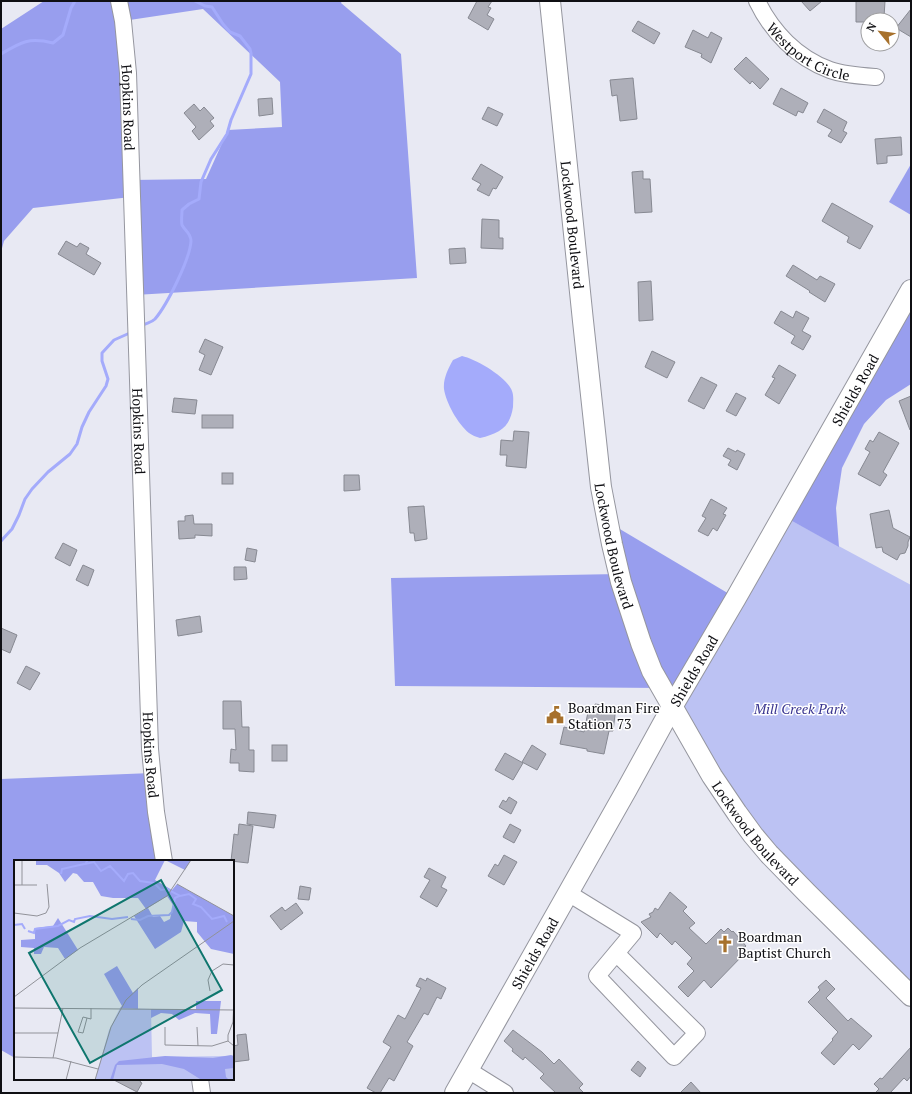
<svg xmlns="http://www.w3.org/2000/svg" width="912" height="1094" font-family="'PT Serif',serif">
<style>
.green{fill:#bcc2f3}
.forest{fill:#989eee;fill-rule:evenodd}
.water{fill:#a4abfb}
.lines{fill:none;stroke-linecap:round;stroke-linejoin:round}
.stream{stroke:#a4abfb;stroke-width:3}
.building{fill:#aeafb9;stroke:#878992}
.minor-casing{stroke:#95969f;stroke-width:18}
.major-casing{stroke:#95969f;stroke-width:22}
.minor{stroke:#fff;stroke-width:16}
.major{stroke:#fff;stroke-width:20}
.labels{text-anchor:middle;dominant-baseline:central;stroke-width:3;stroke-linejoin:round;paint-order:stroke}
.street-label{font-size:14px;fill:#0f0f13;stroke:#fff}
.poi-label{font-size:14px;fill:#0f0f13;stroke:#fff;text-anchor:start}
.park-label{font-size:14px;font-style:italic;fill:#39348f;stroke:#fff}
.inset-river{fill:none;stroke:#a4abfb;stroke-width:2}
.inset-road{fill:none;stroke:#919299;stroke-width:1}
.view{fill:#0f766e;fill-opacity:0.15;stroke:#0f766e;stroke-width:2}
.inset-edge{fill:none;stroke:#0f0f13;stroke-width:2}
</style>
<rect width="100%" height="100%" fill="#e8e9f3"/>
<!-- green -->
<path class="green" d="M783,516L911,585V996L807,893L672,707Z"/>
<!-- forest -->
<g class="forest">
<path d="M44,1H342L341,3L401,54L417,278L135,295L131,197L33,208L4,241L1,252V29ZM203,9L280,82L282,127L228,130L206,179L131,180L123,21Z"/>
<path d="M911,164V215L889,202Z"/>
<path d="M911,290V384L886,400L864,424L842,468L836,508L839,547L783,516Z"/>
<path d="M608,522L736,598L672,707L661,688L395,686L391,578L619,574Z"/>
<path d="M152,773L164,861H15V1058L1,1050V779Z"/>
</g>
<!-- water -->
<path class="water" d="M462,356C476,359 507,377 512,391C514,396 513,402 513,407C510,428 499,433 480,438C476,437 472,435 469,433C458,424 446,403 444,389C443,379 448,369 453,360Z"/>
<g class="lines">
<!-- stream -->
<g class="stream">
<path d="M1,54C21,42 29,37 53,43L63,35L71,8L75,1"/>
<path d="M142,326C146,323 151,323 155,319C167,305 190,259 191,241C191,233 185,231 182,225C181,221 182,215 182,210L189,204L199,199L201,182L211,159L227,134L231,120L251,74V53L250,49L240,36L230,32L223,24L212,7L205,6L195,1"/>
<path d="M1,541L12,529L19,515L25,499L32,489L48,472L70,454L77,444L82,427L89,412L106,386L108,379L102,361V353L114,340L132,332"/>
</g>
</g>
<!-- building -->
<g class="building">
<path d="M477,1H492L488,7L491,8L487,15L494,19L488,30L468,18Z"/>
<path d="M801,1H822L810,11Z"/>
<path d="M856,1H885L884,17H880L878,20H868V22H856Z"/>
<path d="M911,9V37L896,28Z"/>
<path d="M638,21L660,33L654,44L632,31Z"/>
<path d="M693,30L708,38L711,32L722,38L711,63L701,57L702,54L685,47Z"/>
<path d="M746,57L769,79L760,89L752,81L750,84L734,69Z"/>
<path d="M633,78L637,119L620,121L617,95L612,96L610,80Z"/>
<path d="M781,88L808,103L803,113L798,111L796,116L773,104Z"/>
<path d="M272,98L273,114L259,116L258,99Z"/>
<path d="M194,104L200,111L204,107L214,118L210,121L214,126L199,140L192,131L196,127L184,113Z"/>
<path d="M488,107L503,114L497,126L482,119Z"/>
<path d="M824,109L847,122L843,131L847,133L841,143L828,136L832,130L817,122Z"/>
<path d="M901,137L902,155L887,156V163L877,164L875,139Z"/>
<path d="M481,164L503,177L496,189L493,188L489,196L477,190L481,184L472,179Z"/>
<path d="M643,171V179H650L652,212L635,213L632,172Z"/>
<path d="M832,203L873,226L860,249L847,242L849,237L822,221Z"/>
<path d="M482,219L499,220V238H503V249L481,248Z"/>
<path d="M66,241L77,247L80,243L89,248L86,254L101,263L94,275L58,254Z"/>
<path d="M465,248L466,263L450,264L449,249Z"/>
<path d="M793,265L817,280L820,276L835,284L825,302L809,292L810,291L786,276Z"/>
<path d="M651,281L653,320L639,321L638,282Z"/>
<path d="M781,311L793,318L796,311L809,318L802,331L811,336L803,350L791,343L795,336L774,323Z"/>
<path d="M205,339L223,347L211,375L199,370L205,355L199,352Z"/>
<path d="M652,351L675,362L667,378L645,367Z"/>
<path d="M779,365L796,375L779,404L765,395L775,378L772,377Z"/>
<path d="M701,377L717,385L704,409L688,401Z"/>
<path d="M736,393L746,398L736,416L726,411Z"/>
<path d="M911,396V430H910L899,401Z"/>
<path d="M174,398L197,400L195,414L172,412Z"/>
<rect x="202" y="415" width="31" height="13"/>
<path d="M514,431L529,432L526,468L506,466L507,455H500L501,440L513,441Z"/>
<path d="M879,432L899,443L883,472L887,475L880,486L858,474L870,452L865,449L870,440L873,442Z"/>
<path d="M728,448L736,452L737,450L745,454L737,470L728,465L731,460L723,456Z"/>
<rect x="222" y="473" width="11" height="11"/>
<path d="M344,475H359L360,490L344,491Z"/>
<path d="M711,499L727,508L723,514L726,515L717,531L713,528L708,536L698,531L706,518L702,516Z"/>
<path d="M424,506L427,539L415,541L414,533H410L408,507Z"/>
<path d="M889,510L893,528L910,537L908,542V546L905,553L900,554L897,560L883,552L882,547L876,548L870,514Z"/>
<path d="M193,515L194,524H212V536L195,535V538L179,539L178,521H185V516Z"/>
<path d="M63,543L77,550L70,566L55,558Z"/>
<path d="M247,548L257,550L255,562L245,560Z"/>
<path d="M83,565L94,570L88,586L76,580Z"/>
<path d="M234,567H246L247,579L234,580Z"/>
<path d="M200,616L202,632L178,636L176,620Z"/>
<path d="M1,628L17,635L10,653L1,649Z"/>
<path d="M26,666L40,673L30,690L17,683Z"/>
<path d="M223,701H241L242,727H249V750H254V772L239,771V763H230L231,749L236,750L235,729H223Z"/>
<path d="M595,704L616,707L613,731H609L604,754L587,751V749L560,744L564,727L584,732L589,707L594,708Z"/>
<rect x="272" y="745" width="15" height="16"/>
<path d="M532,745L546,754L537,770L522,762Z"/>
<path d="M505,753L523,763L513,780L495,770Z"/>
<path d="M509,797L517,802L511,814L499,807L503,800L506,802Z"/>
<path d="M248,812L276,815L274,828L247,824Z"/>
<path d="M239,824L253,826L248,863L231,861L234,834L238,835Z"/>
<path d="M510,824L521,830L514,843L503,837Z"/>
<path d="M504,855L517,862L504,885L488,876L495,864L498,866Z"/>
<path d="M429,868L446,877L441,887L447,890L437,907L420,897L430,880L424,877Z"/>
<path d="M300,886L311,888L309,900L298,899Z"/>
<path d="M670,892L687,907L683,911L695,923L689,928L706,944L721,929L724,932L728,928L732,932L733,931L746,946L742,950L745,953L711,988L704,980L688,997L678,987L694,971L687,964L692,958L675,941L672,945L660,933L657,938L641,922L651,917L649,914L653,912L655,908L658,910Z"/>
<path d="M296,903L303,913L281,930L270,916L282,907L285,911Z"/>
<path d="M420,978L426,981L427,978L446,988L441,999L437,997L428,1015L424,1013L407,1042L413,1046L394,1081L389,1078L380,1093H376L367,1088L391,1047L383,1042L398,1015L405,1019L421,988L416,986Z"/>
<path d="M826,980L835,989L826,998L848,1021L851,1018L872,1036L859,1050L853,1044L834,1065L821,1053L833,1040L832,1039L838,1032L808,1002L820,990L818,987Z"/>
<path d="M513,1030L542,1052L554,1064L559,1059L583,1084L579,1088L584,1093H556L540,1078L544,1074L525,1057L523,1060L512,1051L513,1049L504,1041Z"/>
<path d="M246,1034L249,1060L233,1062V1046L238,1045L237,1035Z"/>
<path d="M911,1047V1076L907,1081L904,1078L890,1093H875L879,1089L874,1084L880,1078L882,1079Z"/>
<path d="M638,1061L646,1068L640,1077L631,1070Z"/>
<path d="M112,1079H142L140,1082L142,1083L137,1092Z"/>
<path d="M691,1082L701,1093H680Z"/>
</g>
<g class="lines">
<!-- minor casing -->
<g class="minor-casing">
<g id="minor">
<path id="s1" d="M119,1L123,21L128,73L150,749L156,812L164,861"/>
<path id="s2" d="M757,1C772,32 797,58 830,70C844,75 861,76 876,77"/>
<path d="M568,893L633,933L597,976L674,1057L697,1033L616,953"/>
<path d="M468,1070L505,1093"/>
<path d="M200,1079L202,1093"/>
</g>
</g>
<!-- major casing -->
<g class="major-casing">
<g id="major">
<path id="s3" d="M550,1L583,321L601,487L612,544L621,582L641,643L652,671L712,776L737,813L753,835L769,854L807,893L911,996"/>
<path id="s4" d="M455,1093L627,789L672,707L736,598L911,290"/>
</g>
</g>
<!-- minor -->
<use href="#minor" class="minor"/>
<!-- major -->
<use href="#major" class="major"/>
</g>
<!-- icons -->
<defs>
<g id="civic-bare" transform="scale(1.38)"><path d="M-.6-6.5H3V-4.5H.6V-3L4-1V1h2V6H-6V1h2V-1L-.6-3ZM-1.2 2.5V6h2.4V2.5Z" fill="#a7712c" stroke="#fff" stroke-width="2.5" paint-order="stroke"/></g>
<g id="church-bare" transform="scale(1.38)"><path d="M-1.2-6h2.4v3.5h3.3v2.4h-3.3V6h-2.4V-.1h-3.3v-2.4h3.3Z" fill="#a7712c" stroke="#fff" stroke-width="2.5" paint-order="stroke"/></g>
</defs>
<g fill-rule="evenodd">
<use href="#civic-bare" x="555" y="715"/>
<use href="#church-bare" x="725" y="944"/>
</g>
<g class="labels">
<!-- street labels -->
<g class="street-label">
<text stroke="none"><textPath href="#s2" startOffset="75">Westport Circle</textPath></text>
<text stroke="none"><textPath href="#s1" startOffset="107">Hopkins Road</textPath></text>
<text stroke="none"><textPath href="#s3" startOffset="225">Lockwood Boulevard</textPath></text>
<text stroke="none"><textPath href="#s4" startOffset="809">Shields Road</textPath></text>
<text stroke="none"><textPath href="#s1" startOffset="431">Hopkins Road</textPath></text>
<text stroke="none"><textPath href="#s3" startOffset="549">Lockwood Boulevard</textPath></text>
<text stroke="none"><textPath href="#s4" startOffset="485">Shields Road</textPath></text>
<text stroke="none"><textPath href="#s1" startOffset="755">Hopkins Road</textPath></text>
<text stroke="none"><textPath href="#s3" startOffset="873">Lockwood Boulevard</textPath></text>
<text stroke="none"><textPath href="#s4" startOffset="161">Shields Road</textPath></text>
</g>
<!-- poi labels -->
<g class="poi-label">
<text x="568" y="707">Boardman Fire<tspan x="568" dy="16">Station 73</tspan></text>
<text x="738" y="936">Boardman<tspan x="738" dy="16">Baptist Church</tspan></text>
</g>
<!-- park labels -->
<g class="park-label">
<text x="800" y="708">Mill Creek Park</text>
</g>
</g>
<!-- overview -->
<g transform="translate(14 860)">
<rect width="220" height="220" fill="#e8e9f3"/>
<path d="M203,76L208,84V89L201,88L194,81ZM106,148L137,149L138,197L220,196V220H81L95,170Z" fill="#bcc2f3"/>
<path d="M22,0H177L171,10L151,0L141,20L158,30L163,24L220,56V94L197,89L183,72V62L170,61L167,72L141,89L120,56L132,49L124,38H99L87,36L79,22H70L63,14L59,13L51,22L45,13L33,5H22ZM153,36L159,45L156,59L150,62L146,56L139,57L134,48ZM44,58L64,90L51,99L44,88L30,87L27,94H20V88L7,87V80L21,79V68L39,66ZM103,106L119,133L124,128V149L106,148L108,146L90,114ZM182,141H207L203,174H197L196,154L181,153L165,160L158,154L147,153L137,158V149H182ZM151,196L199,198L217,195L220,196V208L211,209L212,217L215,220H197L186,219L170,209L148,204L103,205L99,220H96L101,205L105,201Z" fill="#989eee" fill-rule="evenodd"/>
<path class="inset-river" d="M74,0L71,4L80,2L87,11L96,6L110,21L114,14L119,13L126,21L140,23L147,30L153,29L166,36L175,34L182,39L179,44L187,47L198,59L210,56L213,62M47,14L48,9L70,4M117,59L126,60L134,56L155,55L158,52L161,38L165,36M0,65L8,64L11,69M14,71L20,73L21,69L44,66L55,60L60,62L61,59L76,56L98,59L114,57"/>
<path class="inset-road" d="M163,24L220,56M0,25H23M8,25V0M0,53L23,56L32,53L35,47L33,24M196,131L194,120L198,111L209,104L220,105M0,137L66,88L153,36L177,0M220,138L219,162L214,175V181L220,186M0,148L220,150M73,158L69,173L64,172L69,157L77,159V148M151,167V185L198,186L214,181M183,167L184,186M0,173H44M0,197L42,198L84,209M39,198L49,148M52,220L57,201M81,220L97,167L112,140L128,125L220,61"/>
<path class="view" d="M147,20L208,130L76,203L15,93Z"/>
<rect width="220" height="220" class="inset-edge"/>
</g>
<!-- border -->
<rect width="912" height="1094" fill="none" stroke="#0f0f13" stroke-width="4"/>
<!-- north arrow -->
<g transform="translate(880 32) rotate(299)"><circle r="19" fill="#ffffff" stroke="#9f9fa1"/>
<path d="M0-3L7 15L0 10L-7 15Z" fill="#a7712c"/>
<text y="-6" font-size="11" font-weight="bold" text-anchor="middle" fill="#0f0f13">N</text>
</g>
</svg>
